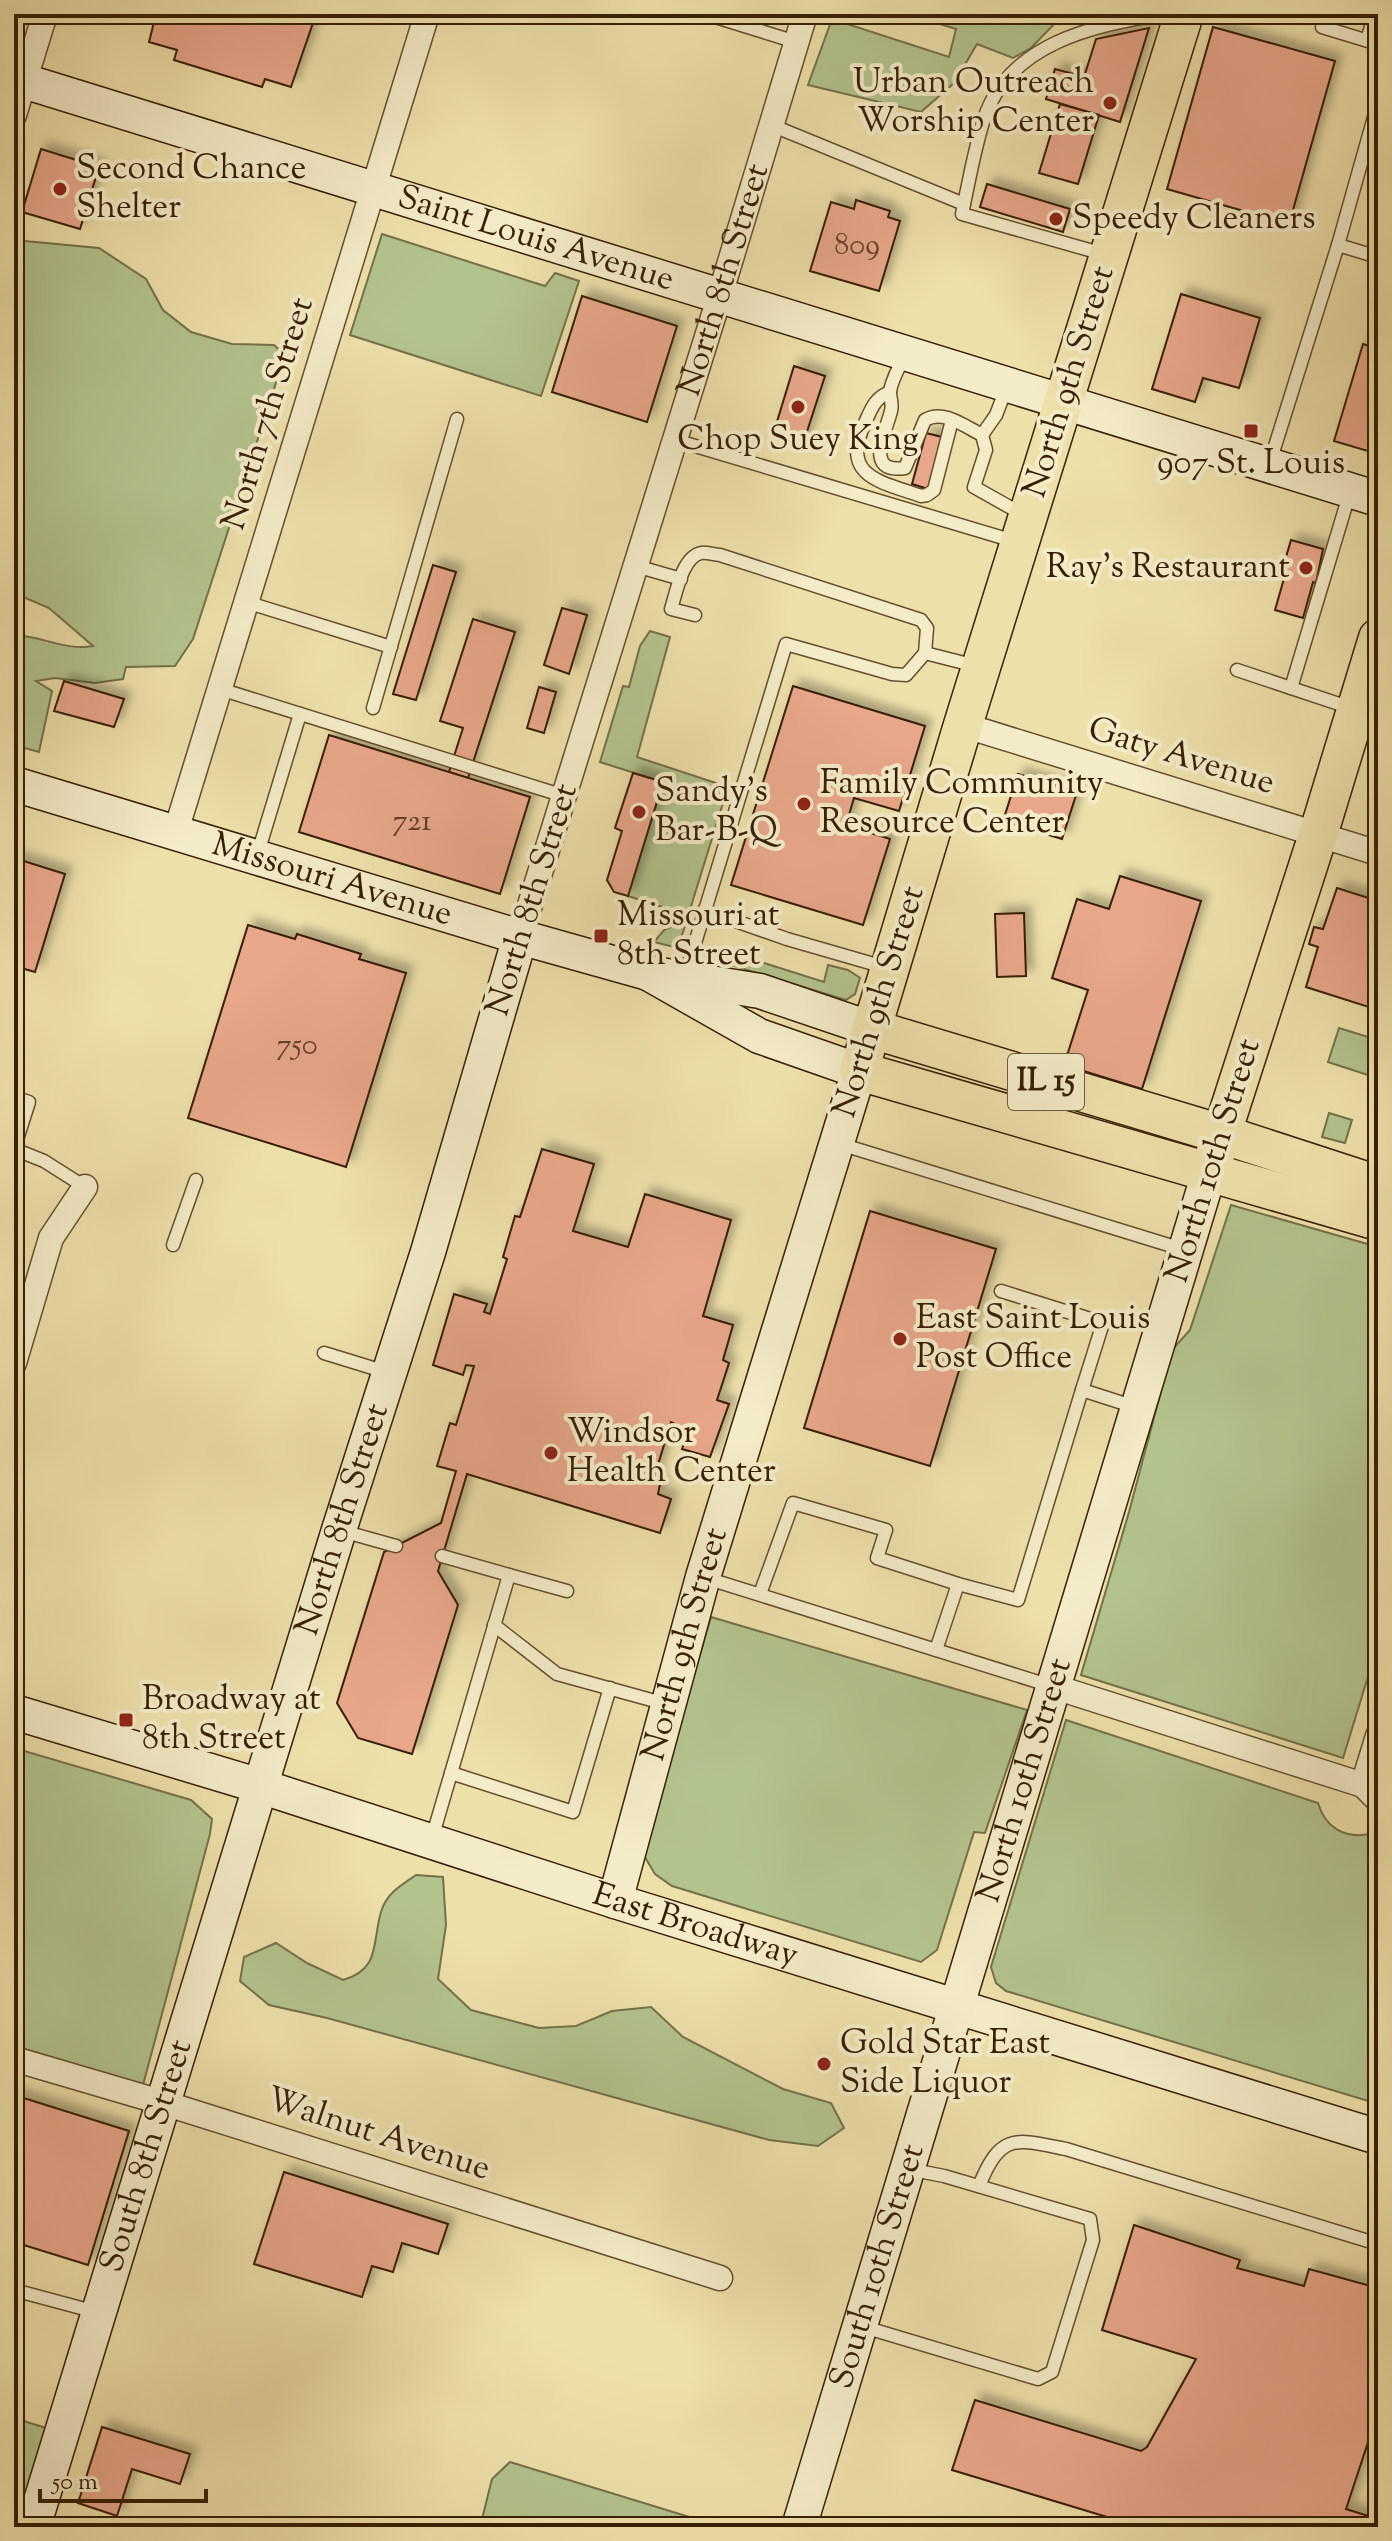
<svg xmlns="http://www.w3.org/2000/svg" width="1392" height="2541" font-family="'Sorts Mill Goudy',serif">
<style>
.green{fill:#b3c38e;stroke:#757149;stroke-width:2}
.building{fill:#e8a68b;stroke:#371f04;stroke-width:2;filter:url(#shadow)}
.lines{fill:none;stroke-linecap:round;stroke-linejoin:round}
.lane-casing{stroke:#654f2e;stroke-width:15}
.street-casing{stroke:#654f2e;stroke-width:27}
.secondary-casing{stroke:#371f04;stroke-width:37}
.primary-casing{stroke:#371f04;stroke-width:41}
.lane{stroke:#f4ebc8;stroke-width:12}
.street{stroke:#f4ebc8;stroke-width:24}
.secondary{stroke:#f4ebc8;stroke-width:34}
.primary{stroke:#eee0ab;stroke-width:38}
.poi-dot{fill:#8f2418;stroke:#f4ebc8;stroke-width:3}
.labels{text-anchor:middle;dominant-baseline:central;stroke-width:8;stroke-linejoin:round;paint-order:stroke}
.number-label{font-size:30px;fill:#634126}
.shield{fill:#f4ebc8;stroke:#705c3f;stroke-width:2}
.shield-label{font-size:32px;font-weight:bold;fill:#371f04}
.poi-label{font-size:34px;fill:#371f04;stroke:#f4ebc8;text-anchor:start}
.street-label{font-size:34px;fill:#371f04;stroke:#f4ebc8}
</style>
<defs>
<filter id="shadow"><feDropShadow dx="7" dy="-7" stdDeviation="4" flood-color="#0004"/></filter>
</defs>
<rect width="100%" height="100%" fill="#eee0ab"/>
<filter id="stains"><feTurbulence type="fractalNoise" baseFrequency=".0025" numOctaves="4"/><feColorMatrix values="0 0 0 0 .2 0 0 0 0 .09 0 0 0 0 .02 0 0 0 .5 -.17"/></filter>
<radialGradient id="worn" r=".72"><stop offset=".6" stop-color="#630" stop-opacity="0"/><stop offset="1" stop-color="#630" stop-opacity=".3"/></radialGradient>
<!-- green -->
<g class="green">
<path d="M907,14H1076L1063,15L1031,48L1013,58L977,44L954,83L921,112L808,85L832,19L949,57L956,29Z"/>
<path d="M382,234L545,286L555,273L579,281L541,396L350,335Z"/>
<path d="M14,240L99,248L146,279L163,310L191,332L232,344L274,345L285,355L193,639L175,666L126,667L123,679L95,683L55,678L36,681L52,691L39,752L14,745V635C42,636 65,651 93,646L49,608L14,593Z"/>
<path d="M650,631L670,637L637,757L728,787L678,948L654,942L664,930L676,925L678,912L628,896L663,782L600,762L623,686L629,687L640,646Z"/>
<path d="M710,946L824,982L828,965L848,970L860,978L855,994L846,1000L705,957Z"/>
<path d="M1339,1028L1378,1040V1065L1374,1077L1328,1062Z"/>
<path d="M1329,1113L1352,1120L1345,1143L1322,1137Z"/>
<path d="M1231,1205L1378,1247V1644L1343,1758L1081,1675L1129,1512L1172,1350L1190,1330Z"/>
<path d="M711,1617L1027,1710L985,1833L974,1832L937,1950L921,1962L672,1886L655,1874L642,1852Z"/>
<path d="M1066,1720L1318,1803C1325,1827 1344,1839 1370,1834L1378,1842V2104L1006,1991L996,1983L991,1967Z"/>
<path d="M14,1748L191,1800L212,1819L210,1834L143,2085L14,2046Z"/>
<path d="M416,1875L443,1877L446,1925L438,1979L471,2010L539,2028L576,2026L612,2011L651,2007L683,2037L783,2089L831,2103L844,2128L818,2146L769,2140L327,2018L269,2005L240,1981L244,1957L276,1943L307,1963L343,1980C381,1969 372,1942 381,1912C386,1894 401,1885 416,1875Z"/>
<path d="M14,2418L46,2428L16,2527H14Z"/>
<path d="M510,2462L722,2527H480L492,2479Z"/>
</g>
<!-- building -->
<g class="building">
<path d="M156,14H316L291,87L265,79L262,87L174,60L177,50L149,42Z"/>
<path d="M1213,27L1335,61L1289,224L1167,189Z"/>
<path d="M1149,28L1120,122L1046,99L1055,69L1084,77L1096,39Z"/>
<path d="M1060,104L1099,115L1078,184L1039,173Z"/>
<path d="M41,149L99,167L80,229L22,212Z"/>
<path d="M987,184L1070,209L1063,232L980,207Z"/>
<path d="M856,200L890,211L888,217L900,221L879,291L810,271L831,202L854,209Z"/>
<path d="M1181,294L1260,318L1239,388L1203,378L1195,402L1152,389Z"/>
<path d="M582,296L677,326L647,422L552,392Z"/>
<path d="M1363,344L1378,349V454L1334,441Z"/>
<path d="M794,366L825,376L802,447L772,438Z"/>
<path d="M926,433L942,437L928,489L912,484Z"/>
<path d="M1291,540L1323,549L1316,583L1313,582L1303,618L1275,610L1285,575L1281,574Z"/>
<path d="M433,565L456,572L416,700L393,694Z"/>
<path d="M562,608L587,615L569,674L544,665Z"/>
<path d="M473,619L515,632L468,778L449,772L463,728L440,721Z"/>
<path d="M64,681L124,699L114,727L54,711Z"/>
<path d="M793,686L925,726L899,811L854,798L846,825L890,839L863,925L731,885Z"/>
<path d="M539,687L556,692L544,733L527,728Z"/>
<path d="M329,735L530,797L500,894L299,832Z"/>
<path d="M633,773L663,782L628,896L614,892L607,880L622,831L615,828Z"/>
<path d="M1018,774L1077,792L1062,839L1003,821Z"/>
<path d="M14,858L65,874L35,972L14,966Z"/>
<path d="M1120,876L1201,901L1142,1089L1064,1065L1088,990L1052,978L1077,899L1109,909Z"/>
<path d="M1337,888L1378,901V1010L1306,987L1318,947L1309,944L1314,927L1323,929Z"/>
<path d="M1024,913L1026,976L997,977L995,914Z"/>
<path d="M248,925L295,939L297,934L361,954L359,959L406,973L346,1167L188,1118Z"/>
<path d="M542,1149L594,1164L573,1231L628,1247L645,1194L731,1220L703,1316L733,1325L723,1360L729,1363L717,1400L729,1404L710,1457L682,1449L689,1430L671,1422L653,1481L660,1484L658,1494L671,1499L660,1533L467,1474L438,1571L458,1605L412,1754L358,1738L337,1703L384,1552L441,1523L456,1471L437,1466L450,1423L456,1425L474,1366L466,1365L463,1375L433,1365L454,1294L487,1304L484,1312L490,1314L507,1259L503,1257L515,1216L520,1217Z"/>
<path d="M870,1211L996,1249L930,1466L804,1428Z"/>
<path d="M14,2095L129,2131L88,2265L14,2242Z"/>
<path d="M284,2172L448,2224L438,2254L402,2243L393,2272L372,2266L362,2297L254,2264Z"/>
<path d="M1134,2225L1240,2260L1237,2268L1304,2286L1309,2269L1378,2288V2412L1346,2509L1378,2519V2527H1140L952,2470L975,2400L1141,2451L1147,2447L1196,2359L1102,2330Z"/>
<path d="M102,2427L190,2454L180,2484L132,2469L117,2516L78,2503Z"/>
</g>
<g class="lines">
<!-- lane casing -->
<g class="lane-casing">
<g id="lane">
<path d="M706,14L796,42"/>
<path d="M1322,27L1378,44"/>
<path d="M1367,40L1375,14"/>
<path d="M771,125L964,204"/>
<path d="M1338,245L1378,103"/>
<path d="M1107,255L962,214L964,204C970,176 975,147 984,119C1009,43 1093,26 1162,14"/>
<path d="M904,356C900,366 891,381 890,392C890,399 893,404 891,411C886,432 863,474 905,468L925,420C943,409 964,426 982,435L986,450L974,487L1022,514"/>
<path d="M890,392C874,398 871,410 864,425C840,477 882,482 921,496L927,495L934,490L952,420"/>
<path d="M982,435L996,415L1006,389"/>
<path d="M675,440L1017,542"/>
<path d="M1270,462L1338,245L1378,257"/>
<path d="M636,566L681,579"/>
<path d="M246,602L391,647"/>
<path d="M695,615L671,609C676,594 682,557 701,553C706,552 715,555 720,555L921,620L927,628L925,653"/>
<path d="M1237,670L1351,708"/>
<path d="M1291,688L1350,492"/>
<path d="M220,689L564,796"/>
<path d="M373,708L457,419"/>
<path d="M257,856L300,714"/>
<path d="M704,910L787,939L884,967"/>
<path d="M685,976L786,644L892,674L906,675L925,653L976,666"/>
<path d="M14,1097L29,1102L14,1149"/>
<path d="M840,1144L1185,1250"/>
<path d="M14,1149L44,1161L85,1187"/>
<path d="M173,1245L196,1180"/>
<path d="M1001,1291L1103,1323L1082,1390"/>
<path d="M324,1353L386,1372"/>
<path d="M342,1531L396,1546"/>
<path d="M442,1556L509,1575"/>
<path d="M706,1578L1051,1686"/>
<path d="M958,1584L1018,1600L1082,1390L1135,1407"/>
<path d="M760,1594L793,1503L886,1530L877,1558L958,1584L936,1650"/>
<path d="M494,1625L557,1674L666,1704"/>
<path d="M451,1773L573,1812L610,1688"/>
<path d="M432,1838L509,1575L567,1591"/>
<path d="M979,2186C1001,2132 1015,2139 1066,2149L1378,2244"/>
<path d="M14,2290L96,2312"/>
<path d="M864,2327L1038,2379L1052,2372L1093,2240L1090,2219L944,2176L908,2169"/>
</g>
</g>
<!-- street casing -->
<g class="street-casing">
<g id="street">
<path d="M14,115L45,14"/>
<path d="M963,725L1378,853"/>
<path d="M175,834L427,14"/>
<path id="s1" d="M520,937L720,295L805,14"/>
<path d="M14,1363L51,1238L85,1187"/>
<path d="M1055,1687L1363,1785L1378,1800"/>
<path d="M1363,1785L1378,1736"/>
<path d="M14,2059L164,2103L720,2278"/>
</g>
</g>
<!-- secondary casing -->
<g class="secondary-casing">
<g id="secondary">
<path id="s2" d="M14,78L1378,499"/>
<path id="s3" d="M14,784L520,937L648,973L760,991L872,1029"/>
<path id="s4" d="M14,1712L260,1786L615,1901L1378,2137"/>
<path id="s5" d="M615,1901L703,1577L859,1071L759,1036L648,973"/>
<path id="s6" d="M33,2527L339,1530L428,1252L520,937"/>
<path id="s7" d="M799,2527L1209,1173"/>
</g>
</g>
<!-- primary casing -->
<g class="primary-casing">
<g id="primary">
<path d="M1184,14L963,725L859,1071L1378,1221"/>
<path d="M872,1029L1221,1134L1378,1185"/>
<path d="M1209,1173L1318,835L1378,638"/>
</g>
</g>
<!-- lane -->
<use href="#lane" class="lane"/>
<!-- street -->
<use href="#street" class="street"/>
<!-- secondary -->
<use href="#secondary" class="secondary"/>
<!-- primary -->
<use href="#primary" class="primary"/>
</g>
<!-- markers -->
<g class="poi-dot">
<circle cx="1110" cy="103" r="8"/>
<circle cx="60" cy="189" r="8"/>
<circle cx="1056" cy="219" r="8"/>
<circle cx="798" cy="407" r="8"/>
<rect x="1243" y="423" width="16" height="16" rx="4"/>
<circle cx="1306" cy="568" r="8"/>
<circle cx="804" cy="804" r="8"/>
<circle cx="639" cy="812" r="8"/>
<rect x="593" y="928" width="16" height="16" rx="4"/>
<circle cx="900" cy="1339" r="8"/>
<circle cx="551" cy="1453" r="8"/>
<rect x="118" y="1712" width="16" height="16" rx="4"/>
<circle cx="824" cy="2064" r="8"/>
</g>
<g class="labels">
<!-- number labels -->
<g class="number-label">
<text x="857" y="246">809</text>
<text x="412" y="822">721</text>
<text x="297" y="1046">750</text>
</g>
<!-- shield labels -->
<rect class="shield" x="1008" y="1054" width="76" height="56" rx="6"/>
<g class="shield-label">
<text x="1046" y="1082">IL 15</text>
</g>
<!-- poi labels -->
<g class="poi-label">
<text x="1094" y="83" text-anchor="end">Urban Outreach<tspan x="1094" dy="39">Worship Center</tspan></text>
<text x="76" y="169">Second Chance<tspan x="76" dy="39">Shelter</tspan></text>
<text x="1072" y="219">Speedy Cleaners</text>
<text x="798" y="440" text-anchor="middle">Chop Suey King</text>
<text x="1251" y="464" text-anchor="middle">907 St. Louis</text>
<text x="1290" y="568" text-anchor="end">Ray's Restaurant</text>
<text x="820" y="784">Family Community<tspan x="820" dy="39">Resource Center</tspan></text>
<text x="655" y="792">Sandy's<tspan x="655" dy="39">Bar-B-Q</tspan></text>
<text x="617" y="916">Missouri at<tspan x="617" dy="39">8th Street</tspan></text>
<text x="916" y="1319">East Saint Louis<tspan x="916" dy="39">Post Office</tspan></text>
<text x="567" y="1433">Windsor<tspan x="567" dy="39">Health Center</tspan></text>
<text x="142" y="1700">Broadway at<tspan x="142" dy="39">8th Street</tspan></text>
<text x="840" y="2044">Gold Star East<tspan x="840" dy="39">Side Liquor</tspan></text>
</g>
<!-- street labels -->
<g class="street-label">
<text stroke="none"><textPath href="#s2" startOffset="546">Saint Louis Avenue</textPath></text>
<text stroke="none"><textPath href="#s1" startOffset="688">North 8th Street</textPath></text>
<text transform="translate(1070 382) rotate(-73)">North 9th Street</text>
<text transform="translate(269 414) rotate(-73)">North 7th Street</text>
<text transform="translate(1181 757) rotate(17)">Gaty Avenue</text>
<text stroke="none"><textPath href="#s3" startOffset="332">Missouri Avenue</textPath></text>
<text transform="translate(533 900) rotate(-73)">North 8th Street</text>
<text transform="translate(880 1002) rotate(-73)">North 9th Street</text>
<text transform="translate(1214 1161) rotate(-73)">North 10th Street</text>
<text stroke="none"><textPath href="#s6" startOffset="1054">North 8th Street</textPath></text>
<text stroke="none"><textPath href="#s5" startOffset="266">North 9th Street</textPath></text>
<text stroke="none"><textPath href="#s7" startOffset="780">North 10th Street</textPath></text>
<text stroke="none"><textPath href="#s4" startOffset="714">East Broadway</textPath></text>
<text transform="translate(378 2135) rotate(18)">Walnut Avenue</text>
<text stroke="none"><textPath href="#s6" startOffset="388">South 8th Street</textPath></text>
<text stroke="none"><textPath href="#s7" startOffset="272">South 10th Street</textPath></text>
</g>
</g>
<!-- margin -->
<rect width="1392" height="2541" fill="none" stroke="#eee0ab" stroke-width="48"/>
<rect x="16" y="16" width="1360" height="2509" fill="none" stroke="#371f04" stroke-width="4"/>
<rect x="24" y="24" width="1344" height="2493" fill="none" stroke="#371f04" stroke-width="2"/>
<!-- scale -->
<path d="M40 2489v12h166v-12" fill="none" stroke="#371f04" stroke-width="4"/>
<text x="52" y="2489" font-size="24" fill="#371f04" stroke="#f4ebc8" stroke-width="6" paint-order="stroke">50 m</text>
<rect width="100%" height="100%" filter="url(#stains)"/>
<rect width="100%" height="100%" fill="url(#worn)"/>
</svg>
